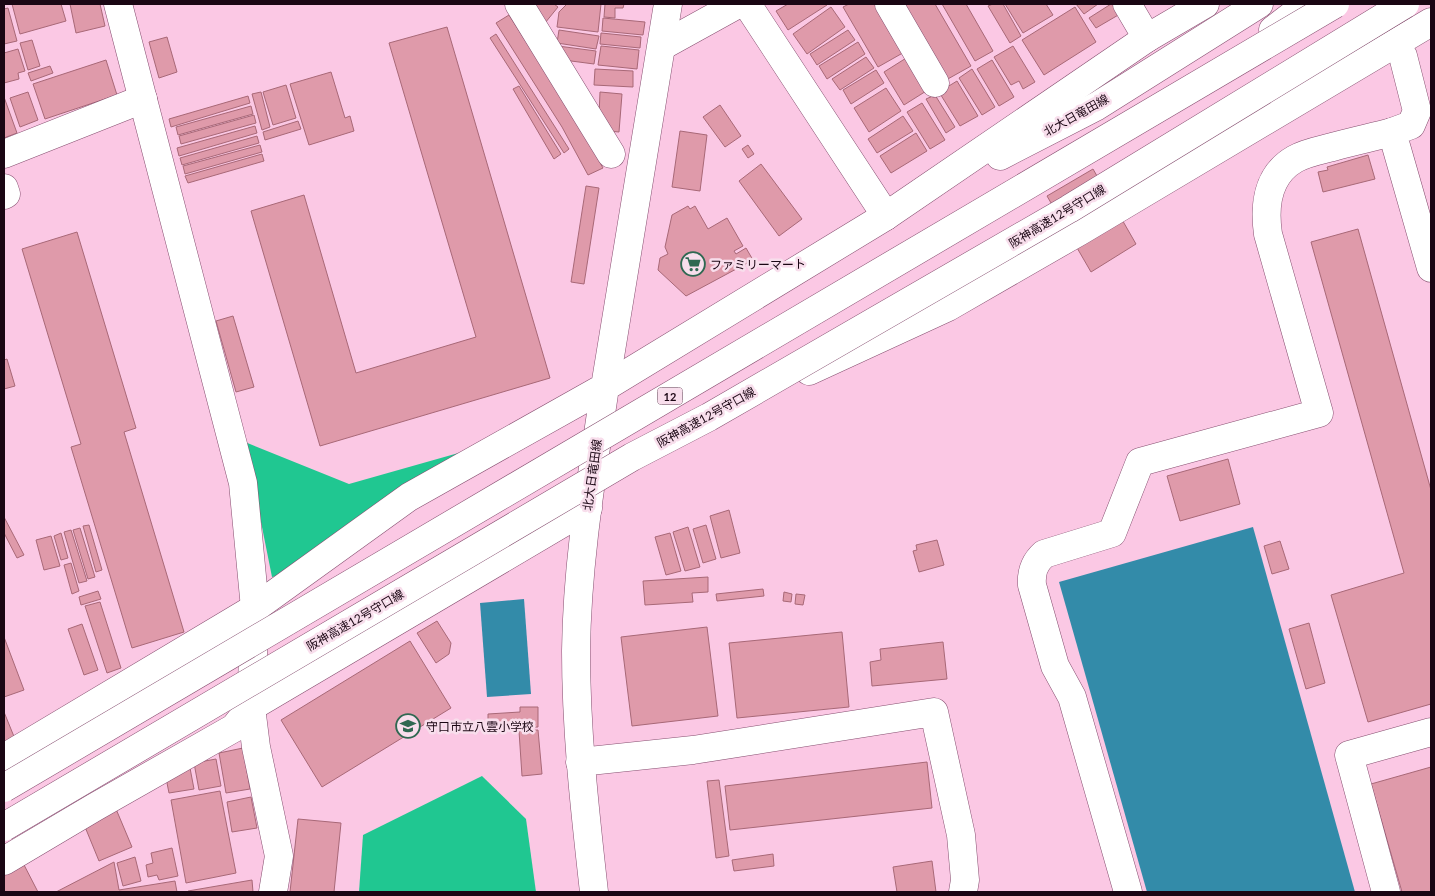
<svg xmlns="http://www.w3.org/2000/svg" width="1435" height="896" font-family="Lato,'Noto Sans JP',sans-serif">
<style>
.green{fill:#20c791}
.water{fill:#338ba9}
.building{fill:#df9aaa;stroke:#a86877}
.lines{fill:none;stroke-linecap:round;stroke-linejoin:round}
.minor-casing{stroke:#864f70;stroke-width:29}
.major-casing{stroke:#864f70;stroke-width:29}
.highway-casing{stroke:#864f70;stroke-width:29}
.minor{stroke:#fff;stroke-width:28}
.major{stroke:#fff;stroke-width:28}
.highway{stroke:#fff;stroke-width:28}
.highway-bridge-casing{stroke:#864f70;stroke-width:29;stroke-linecap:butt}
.highway-bridge{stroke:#fff;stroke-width:28}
.labels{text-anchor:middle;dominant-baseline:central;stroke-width:5;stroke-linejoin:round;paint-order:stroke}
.shield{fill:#f8deec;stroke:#5d4754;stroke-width:1}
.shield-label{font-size:11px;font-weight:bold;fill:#1a0613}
.street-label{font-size:12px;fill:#1a0613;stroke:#f8deec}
.poi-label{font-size:12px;fill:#1a0613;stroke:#f8deec;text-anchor:start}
</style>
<rect width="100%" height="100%" fill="#fbc8e4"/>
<!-- green -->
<g class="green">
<path d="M245,442L349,484L469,450L288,574L272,577Z"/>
<path d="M482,776L526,819L536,892H359L363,835Z"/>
</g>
<!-- water -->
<g class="water">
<path d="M1253,527L1355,892H1147L1059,582Z"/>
<path d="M524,599L531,694L487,697L480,603Z"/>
</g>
<!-- building -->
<g class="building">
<path d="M12,4H61L66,21L20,34Z"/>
<path d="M70,4H100L105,26L76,33Z"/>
<path d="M526,4H554L558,7L545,23Z"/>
<path d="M567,4H601L598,32L557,27L559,12Z"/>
<path d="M605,4H624L623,8H615V18L604,17Z"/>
<path d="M788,4H827V5L788,30L776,11Z"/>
<path d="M849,4H881L908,50L878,67L843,7Z"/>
<path d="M902,4H935L971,66L946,80Z"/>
<path d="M942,4H966L993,51L975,61Z"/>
<path d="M993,4H1003L1021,36L1010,43L988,6Z"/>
<path d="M1005,4H1046L1053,15L1023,33Z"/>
<path d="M1076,4H1098L1084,14Z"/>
<path d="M1111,4H1114L1120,14L1096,28L1089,18Z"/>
<path d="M831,7L845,27L807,54L793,34Z"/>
<path d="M1075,7L1096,42L1044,75L1022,40Z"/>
<path d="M8,8L17,41L4,44V9Z"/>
<path d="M509,15L576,120L603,168L588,175L562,127L496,23Z"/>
<path d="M603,18L645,22L643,35L602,31Z"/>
<path d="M447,27L550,378L320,446L251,211L304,195L356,373L476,337L389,43Z"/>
<path d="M559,30L599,36L596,49L557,43Z"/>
<path d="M848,30L855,40L817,65L810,54Z"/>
<path d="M601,33L641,37L640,48L600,44Z"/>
<path d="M496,34L569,149L564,153L490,38Z"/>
<path d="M167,37L177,72L159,78L149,42Z"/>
<path d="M32,40L40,66L28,70L20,43Z"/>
<path d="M858,42L865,54L827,79L819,66Z"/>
<path d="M558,46L596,51L594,64L556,59Z"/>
<path d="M601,46L639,50L637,69L598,65Z"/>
<path d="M1013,46L1035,82L1023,89L1019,81L1011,85L994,57Z"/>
<path d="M18,49L25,71L18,73L19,79L4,83V53Z"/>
<path d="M911,55L931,88L904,105L884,72Z"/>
<path d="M866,57L874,68L840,90L832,79Z"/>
<path d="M106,60L117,95L45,119L33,84Z"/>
<path d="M992,60L1014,97L999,106L977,69Z"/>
<path d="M50,66L53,73L31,81L28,73Z"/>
<path d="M595,69L633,71V87L594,85Z"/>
<path d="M972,69L995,107L982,115L959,78Z"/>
<path d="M876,70L884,83L851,104L843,90Z"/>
<path d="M331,72L345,118L350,116L354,131L309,145L290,84Z"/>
<path d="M957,81L978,116L960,126L939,92Z"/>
<path d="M286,85L296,118L273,125L263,92Z"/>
<path d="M519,86L561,154L554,159L513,89Z"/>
<path d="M886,88L901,111L869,132L854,108Z"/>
<path d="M28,92L38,120L20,127L10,98Z"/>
<path d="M261,92L270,127L262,130L252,94Z"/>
<path d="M600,92L622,94L619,132L608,131L599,116Z"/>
<path d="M935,95L955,127L946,133L926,99Z"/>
<path d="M248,96L250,103L171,127L169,119Z"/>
<path d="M4,97L17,133L4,138Z"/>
<path d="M922,103L945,140L930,149L907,112Z"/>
<path d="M720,105L741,136L725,147L703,117Z"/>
<path d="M251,106L253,114L178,135L176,127Z"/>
<path d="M254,115L256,123L181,144L179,136Z"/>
<path d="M903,116L913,131L877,153L868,139Z"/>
<path d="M298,121L301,129L265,140L263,132Z"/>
<path d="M255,126L257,133L179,156L177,148Z"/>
<path d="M680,131L707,135L700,191L672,187Z"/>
<path d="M916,133L927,151L891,173L880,156Z"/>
<path d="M257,136L259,143L182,165L180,158Z"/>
<path d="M260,145L262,152L185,174L183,166Z"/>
<path d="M748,145L754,154L748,158L742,149Z"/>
<path d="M262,154L264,161L188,183L185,176Z"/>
<path d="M1368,155L1375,179L1323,192L1318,172L1328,170L1327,167Z"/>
<path d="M761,164L802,219L779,236L739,181Z"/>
<path d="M1093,169L1136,244L1091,272L1047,196Z"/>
<path d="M586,186L599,188L584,284L571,282Z"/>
<path d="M688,206L690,209L695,206L708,229L727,218L743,246L734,251L736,254L746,248L753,260L686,296L658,270L660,258L668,254L665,247L672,215Z"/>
<path d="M1358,229L1431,490V704L1368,722L1331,595L1404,573L1311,242Z"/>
<path d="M77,232L136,428L124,432L184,632L132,648L71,447L81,444L22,249Z"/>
<path d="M233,316L254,387L236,392L216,321Z"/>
<path d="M7,359L15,386L4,389V360Z"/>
<path d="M1228,459L1240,504L1180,521L1167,476Z"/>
<path d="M729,510L740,553L721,558L710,516Z"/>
<path d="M4,517L24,555L17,558L4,533Z"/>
<path d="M89,525L102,570L96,572L83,526Z"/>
<path d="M706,525L716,559L703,563L693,529Z"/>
<path d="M688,527L700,567L685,571L673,532Z"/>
<path d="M80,528L95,577L88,579L73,530Z"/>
<path d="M71,530L87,581L79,583L64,532Z"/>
<path d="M61,533L68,558L61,560L54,536Z"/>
<path d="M670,533L681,571L666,575L655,537Z"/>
<path d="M51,536L60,566L44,570L36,540Z"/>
<path d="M937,540L944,565L919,572L913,551L917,550L916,545Z"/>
<path d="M1280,541L1289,569L1272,574L1264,546Z"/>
<path d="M71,563L79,591L72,594L64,565Z"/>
<path d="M708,577V592L692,593L693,602L645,605L643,581Z"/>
<path d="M763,589L764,596L717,601L716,594Z"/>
<path d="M98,591L101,599L81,605L79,597Z"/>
<path d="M784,592L792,594L791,602L783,601Z"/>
<path d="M796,594L805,595L803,605L795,604Z"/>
<path d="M100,602L121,668L107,673L85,606Z"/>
<path d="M437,621L451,643L449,654L436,663L417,633Z"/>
<path d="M1309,623L1325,683L1306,689L1289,629Z"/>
<path d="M82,624L98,670L84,675L68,629Z"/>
<path d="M707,627L718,716L632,726L621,637Z"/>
<path d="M842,632L849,707L737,718L729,643Z"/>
<path d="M4,637L24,690L4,697Z"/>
<path d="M410,641L451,708L322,787L281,720Z"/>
<path d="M943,642L947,679L872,686L870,662L881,660L880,649Z"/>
<path d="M520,707H538V727L488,729V714L520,712Z"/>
<path d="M4,712L15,739L4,744Z"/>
<path d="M538,730L542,774L522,776L519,731Z"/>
<path d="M243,748L250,789L226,793L219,753Z"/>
<path d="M216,759L221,786L199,790L194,763Z"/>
<path d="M927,762L932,808L730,830L725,786Z"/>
<path d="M1431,767V892H1402L1371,784Z"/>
<path d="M190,768L194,789L169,793L165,773Z"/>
<path d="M719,780L729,856L716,858L707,781Z"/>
<path d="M220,791L236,873L186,883L171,800Z"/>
<path d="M251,797L257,828L232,832L227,802Z"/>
<path d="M116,809L132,847L99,861L83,822Z"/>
<path d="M298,819L341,823L334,892H290Z"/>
<path d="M172,848L178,876L159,880L157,875L148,877L146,865L153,863L151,853Z"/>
<path d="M773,854L774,866L734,871L732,860Z"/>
<path d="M135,857L141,881L123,886L117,863Z"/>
<path d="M22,861L38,892H4V871Z"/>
<path d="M932,861L936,892H892H897L893,867Z"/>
<path d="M114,862L119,890L175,881L177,892H56Z"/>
<path d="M252,880L253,892H188V891Z"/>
</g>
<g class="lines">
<!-- minor casing -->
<g class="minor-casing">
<g id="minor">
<path d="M118,4L243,483L255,608L251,707L256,747L279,856L273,892"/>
<path d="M519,4L611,154"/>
<path d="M747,4L886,216"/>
<path d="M889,4L935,83"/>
<path d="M1127,4L1147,38"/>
<path d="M662,46L738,4"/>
<path d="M1403,56L1417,111L1411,125L1392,132L1431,268"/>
<path d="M4,154L143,99"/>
<path d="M4,188L6,194L4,195"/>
<path d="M4,758L255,608L409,497L605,387L668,4"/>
<path d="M580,762L693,750L934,712L961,835L965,880L963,892"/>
<path d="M4,861L95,807L234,728L251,707L588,508"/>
<path d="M1128,892L1072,697L1055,666L1032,585C1031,572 1034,563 1044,554L1112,533L1140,462L1319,413L1268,234C1264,206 1267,175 1295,159C1307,152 1322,150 1336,146C1354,141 1373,137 1392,132"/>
<path d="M1386,892L1349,755L1431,732"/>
</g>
</g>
<!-- major casing -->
<g class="major-casing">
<g id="major">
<path d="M1000,156L1097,106L1259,4"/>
<path d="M594,892C585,812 576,732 576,651C577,562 592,475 605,387L886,216L1147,38L1205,4"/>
</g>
</g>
<!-- highway casing -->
<g class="highway-casing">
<g id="highway">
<path d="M1273,30L1307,4"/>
<path d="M809,371L948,307L1080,231L1431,22"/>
</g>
</g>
<!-- minor -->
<use href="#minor" class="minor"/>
<!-- major -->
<use href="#major" class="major"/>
<!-- highway -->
<use href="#highway" class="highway"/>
<!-- highway-bridge casing -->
<g class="highway-bridge-casing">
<g id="highway-bridge">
<path d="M4,788L1335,4"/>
<path d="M4,827L632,457L709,417L1069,209L1405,4"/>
</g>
</g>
<!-- highway-bridge -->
<use href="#highway-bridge" class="highway-bridge"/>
</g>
<!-- icons -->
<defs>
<g id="supermarket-ring" transform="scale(1.25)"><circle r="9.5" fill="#f8deec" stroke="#2f6851" stroke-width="1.5"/><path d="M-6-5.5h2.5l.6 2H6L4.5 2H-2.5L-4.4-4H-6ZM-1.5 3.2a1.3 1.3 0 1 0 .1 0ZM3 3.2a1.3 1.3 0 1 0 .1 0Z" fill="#2f6851"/></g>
<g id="school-ring" transform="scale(1.25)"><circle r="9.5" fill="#f8deec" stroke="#2f6851" stroke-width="1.5"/><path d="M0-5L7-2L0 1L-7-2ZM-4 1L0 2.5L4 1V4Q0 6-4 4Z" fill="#2f6851"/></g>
</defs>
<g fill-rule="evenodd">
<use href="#supermarket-ring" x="693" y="264"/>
<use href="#school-ring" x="408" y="726"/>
</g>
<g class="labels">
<!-- shield labels -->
<rect class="shield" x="657.5" y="387.5" width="25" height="17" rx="4"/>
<g class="shield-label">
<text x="670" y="396">12</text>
</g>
<!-- street labels -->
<g class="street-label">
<text transform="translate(1076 115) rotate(-29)">北大日竜田線</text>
<text transform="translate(1057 216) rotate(-31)">阪神高速12号守口線</text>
<text transform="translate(706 417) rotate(-29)">阪神高速12号守口線</text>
<text transform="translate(592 475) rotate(-82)">北大日竜田線</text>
<text transform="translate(355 620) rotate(-30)">阪神高速12号守口線</text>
</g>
<!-- poi labels -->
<g class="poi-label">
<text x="710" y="264">ファミリーマート</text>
<text x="426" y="726">守口市立八雲小学校</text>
</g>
</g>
<!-- border -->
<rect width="1435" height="896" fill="none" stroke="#1a0613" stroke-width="10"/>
</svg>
